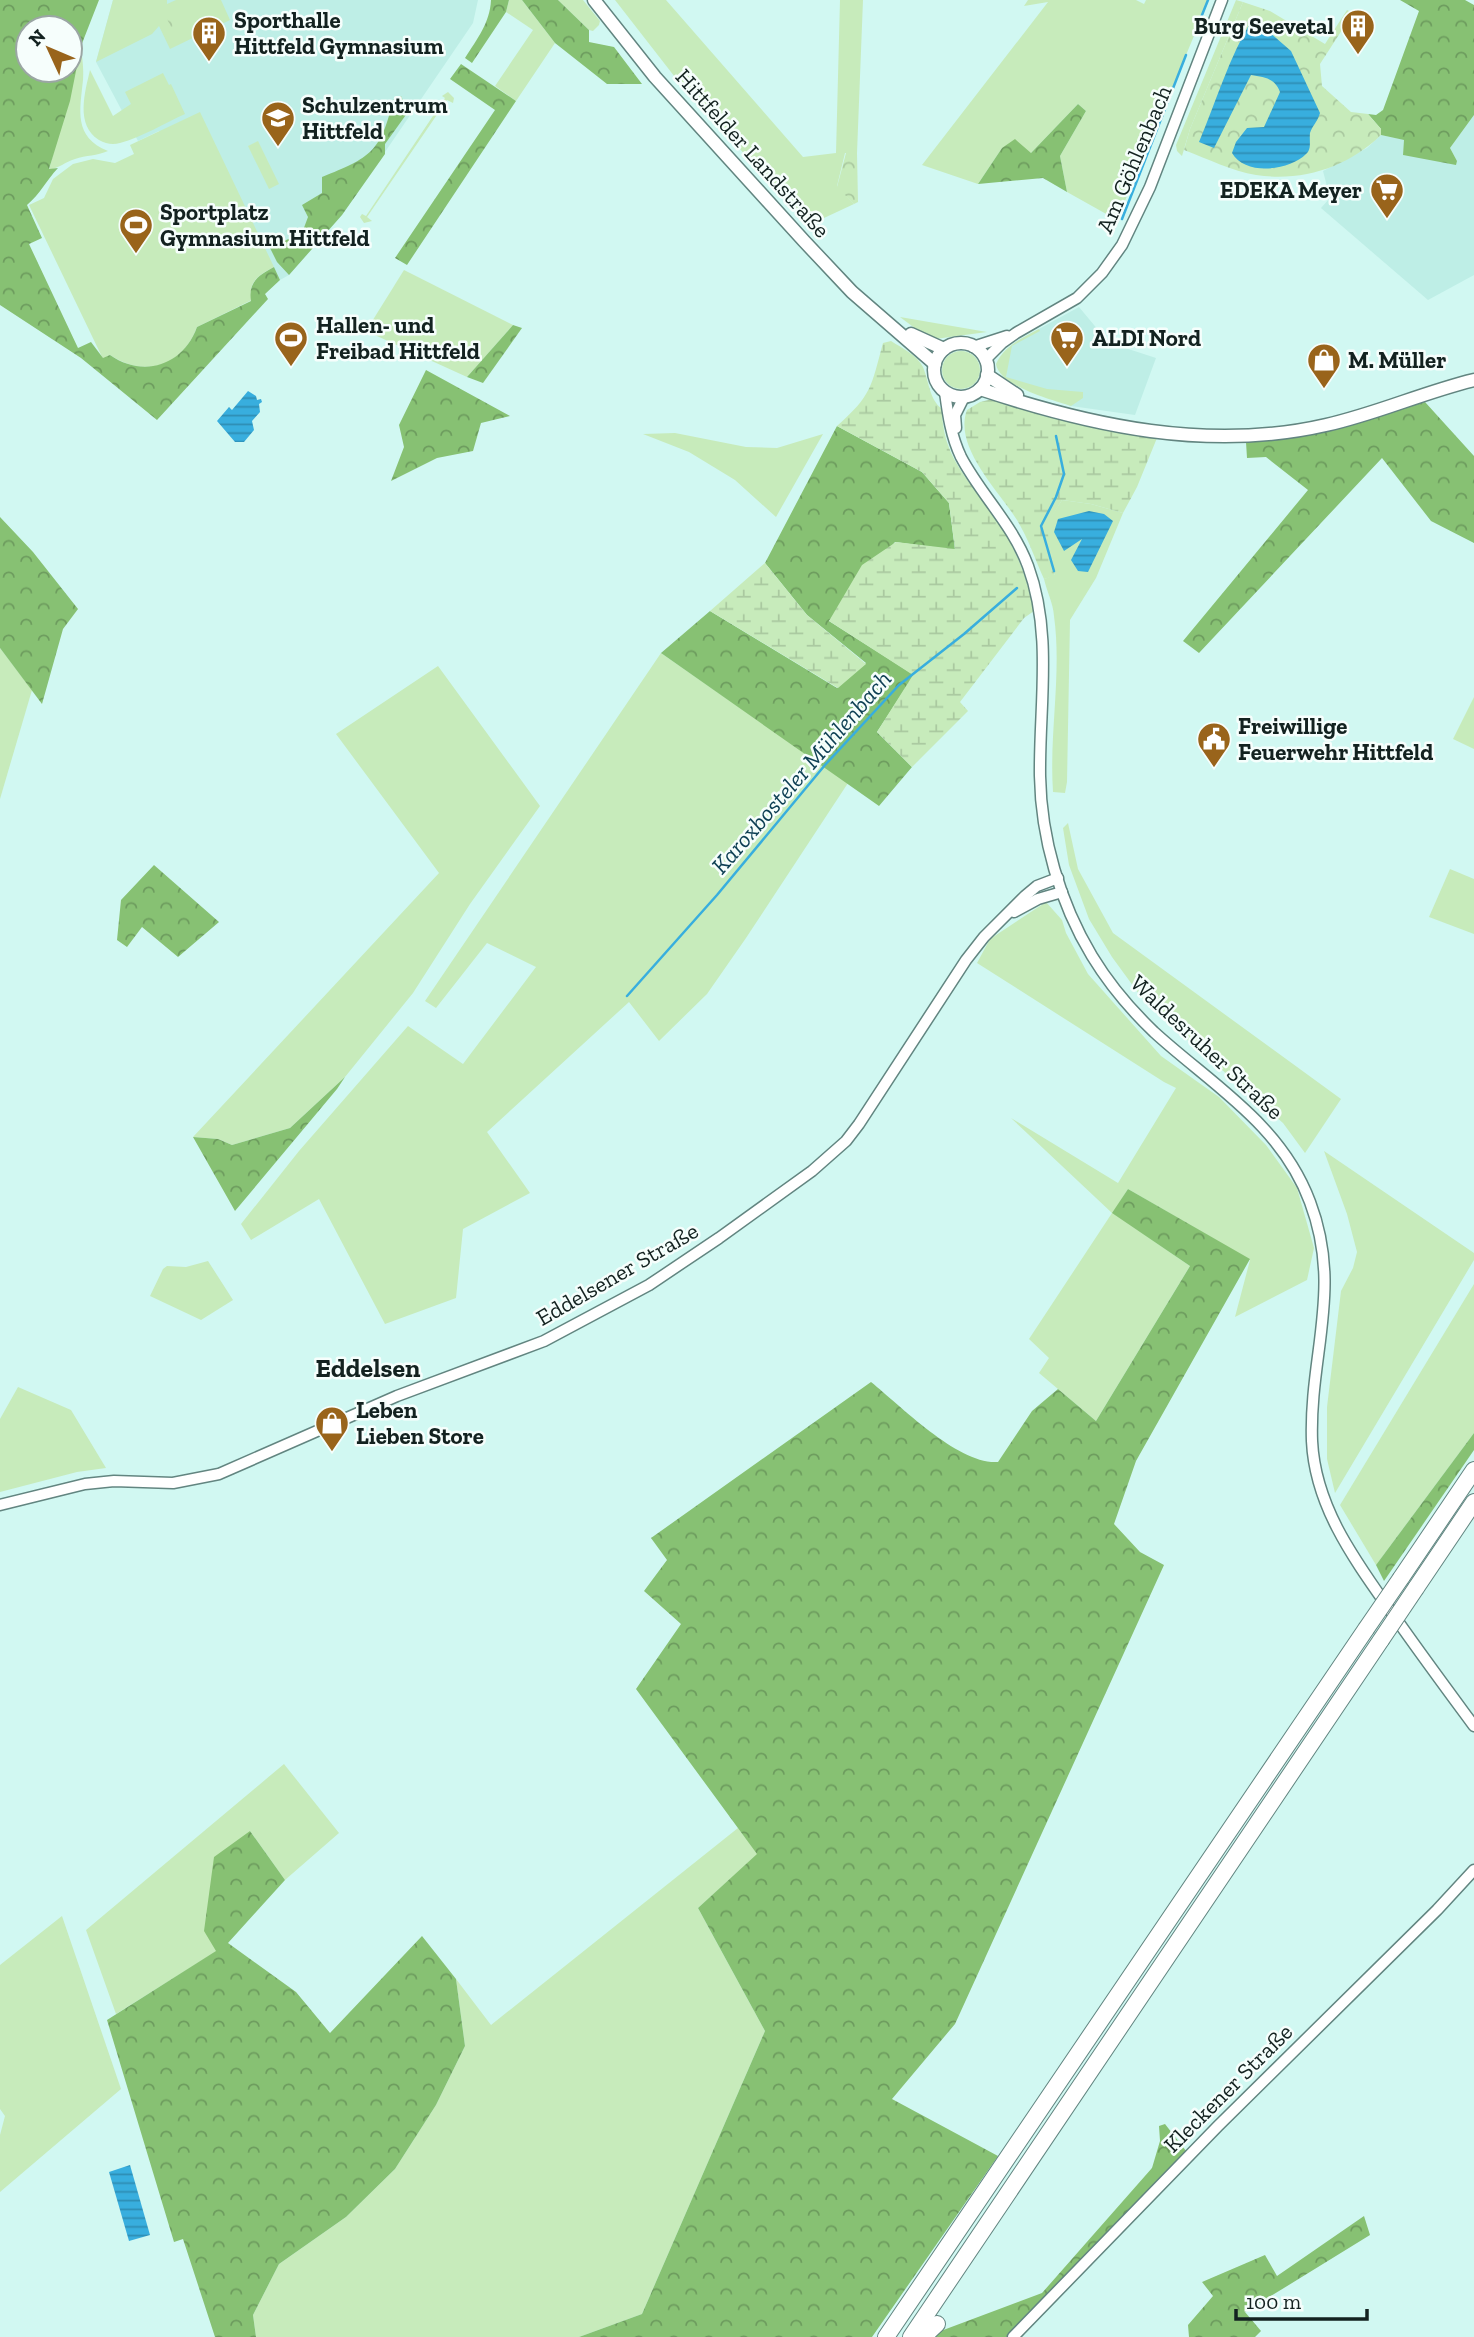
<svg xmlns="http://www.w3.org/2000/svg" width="1474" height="2337" font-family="'Zilla Slab',serif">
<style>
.built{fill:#beeee6}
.grass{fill:#c7ebbb}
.forest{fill:url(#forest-crowns);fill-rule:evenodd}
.wetland{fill:url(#wetland-marsh)}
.park{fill:url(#park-crowns)}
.water{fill:url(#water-rules)}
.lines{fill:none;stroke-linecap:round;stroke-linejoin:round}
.stream{stroke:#38aede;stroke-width:2.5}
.tertiary-casing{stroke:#628580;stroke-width:13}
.secondary-casing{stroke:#628580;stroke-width:15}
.motorway-casing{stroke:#628580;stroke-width:18}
.tertiary{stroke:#fff;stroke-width:10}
.secondary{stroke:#fff;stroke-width:12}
.motorway{stroke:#fff;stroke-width:16}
.motorway-bridge-casing{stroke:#628580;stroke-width:18;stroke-linecap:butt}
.motorway-bridge{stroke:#fff;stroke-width:16}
.labels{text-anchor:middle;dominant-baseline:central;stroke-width:5;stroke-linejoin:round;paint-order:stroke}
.poi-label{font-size:23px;font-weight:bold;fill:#132220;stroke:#f6fefc;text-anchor:start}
.street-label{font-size:23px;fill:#132220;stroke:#f6fefc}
.water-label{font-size:24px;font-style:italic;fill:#0d3f53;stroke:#f6fefc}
.quarter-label{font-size:26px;font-weight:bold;fill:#132220;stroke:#f6fefc}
</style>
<defs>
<pattern id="forest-crowns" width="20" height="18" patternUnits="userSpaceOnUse" patternTransform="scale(1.75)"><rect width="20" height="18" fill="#87c173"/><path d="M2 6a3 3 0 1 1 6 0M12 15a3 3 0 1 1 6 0" fill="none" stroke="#6d9c5e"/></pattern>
<pattern id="wetland-marsh" width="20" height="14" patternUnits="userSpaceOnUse" patternTransform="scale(1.75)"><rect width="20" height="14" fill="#c7ebbb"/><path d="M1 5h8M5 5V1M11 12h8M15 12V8" fill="none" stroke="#aac9a0"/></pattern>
<pattern id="park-crowns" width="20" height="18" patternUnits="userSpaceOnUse" patternTransform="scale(1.75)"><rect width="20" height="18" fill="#c7ebbb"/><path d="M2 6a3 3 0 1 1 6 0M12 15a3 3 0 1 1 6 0" fill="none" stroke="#aac9a0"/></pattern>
<pattern id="water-rules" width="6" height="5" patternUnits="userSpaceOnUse" patternTransform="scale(1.75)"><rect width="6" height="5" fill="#38aede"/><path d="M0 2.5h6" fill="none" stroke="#2e8db4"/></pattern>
</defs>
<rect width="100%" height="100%" fill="#d1f8f2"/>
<!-- built -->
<g class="built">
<path d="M113,0H478L473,23L342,215L289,275L280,280L274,267L159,131L138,141L96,62Z"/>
<path d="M1474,115V275L1428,300L1321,208L1330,198L1323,171L1367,148L1381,135L1405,140L1403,155L1457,161L1450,148Z"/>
<path d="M1079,307L1099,331L1113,344L1156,358L1135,415L1071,406L1004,378L1011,347L1017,341Z"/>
</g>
<!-- grass -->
<g class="grass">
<path d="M113,0H167V4L176,0H221L230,20L170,49L159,26L152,34L96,62Z"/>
<path d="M509,0H522L555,43L516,101L495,86L533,30L506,12Z"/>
<path d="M558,0H583L600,21L599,25L593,31L589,30Z"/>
<path d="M615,0H666L803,157L836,153L840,0H863L857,153H845L837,186L854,204L809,225L678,81Z"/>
<path d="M1028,0H1136L1144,4L1146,0H1209L1117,220L1067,192L1060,156L1086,111L1078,104L1031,153L1002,148L978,184L922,165L1048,2L1024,6Z"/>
<path d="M1236,0L1243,2L1190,129L1182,156L1177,151L1176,145Z"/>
<path d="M81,46C82,57 84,69 83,80C80,110 73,137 108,151C97,156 86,155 75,159C65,162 59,168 49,170Z"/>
<path d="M90,70L113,116L131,104L125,92L163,73L169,85L171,84L185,114C165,123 142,137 120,143C113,145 106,144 99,140C75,125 85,92 90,70Z"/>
<path d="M448,92L454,98L453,103L447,100L367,217L372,221L364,223L360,217L362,214L366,216L445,98L442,96Z"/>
<path d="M200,112L274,267C259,275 247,282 252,300L197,327C182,367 145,378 110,355L103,359L29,205L44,198L53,179L73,164L93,159L115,163L134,154L130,145Z"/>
<path d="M258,141L279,184L269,189L248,146Z"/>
<path d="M404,270L513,325L467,377L366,331Z"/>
<path d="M900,317L987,332L935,339L924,335Z"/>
<path d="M1039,329L1040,331L1012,346L1006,377L1047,389L1083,392V398L1071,406C1052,400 999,386 996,364C1004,346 1022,338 1039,329Z"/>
<circle cx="961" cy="370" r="19"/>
<path d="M675,433L746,447L777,448L823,434L776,517L735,480L689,452L643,434Z"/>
<path d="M1062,500L1091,504L1123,513L1096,578L1070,620L1067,782L1065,793L1053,792C1049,733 1062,674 1054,616C1053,603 1047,592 1044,579L1055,575L1046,525Z"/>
<path d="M0,648L32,690L0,799Z"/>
<path d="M661,653L848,783L746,938L707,994L659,1041L629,1002L487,1132L530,1193L463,1229L456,1298L385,1324L319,1199L251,1240L241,1224L299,1151L408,1026L463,1064L536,967L487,943L436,1008L425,1001Z"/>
<path d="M438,666L540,806L470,904L413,993L345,1077L290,1128L232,1145L218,1139L193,1137L439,873L336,734Z"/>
<path d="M1474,697V749L1453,739Z"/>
<path d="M1068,823L1078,869L1113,933L1341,1099L1305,1153L1283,1123L1152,1009L1139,994L1112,957L1089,919L1069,865L1063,828Z"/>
<path d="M1450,869L1474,879V934L1429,917Z"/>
<path d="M1046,902L1062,920L1066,933L1088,974L1161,1056L1219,1097L1266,1145L1297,1188L1314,1248L1307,1280L1235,1317L1250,1260L1128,1189L1113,1213L1190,1266L1096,1421L1039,1373L1049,1358L1029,1339L1112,1213L1011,1118L1118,1183L1176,1088L1164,1082L977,963L990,939Z"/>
<path d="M1324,1151L1474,1253V1260L1335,1493L1327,1459V1407L1341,1291L1353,1268L1357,1252L1347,1214Z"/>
<path d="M208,1261L233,1300L201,1320L150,1296L163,1269L167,1266L186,1267Z"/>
<path d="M1474,1284V1433L1376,1565L1340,1505Z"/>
<path d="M18,1387L71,1410L106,1468L77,1472L0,1492V1419Z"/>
<path d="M284,1764L339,1833L285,1880L250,1831L217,1951L116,2014L86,1930Z"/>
<path d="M738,1828L758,1854L698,1908L765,2031L642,2314L579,2337H256L253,2315L279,2264L346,2217L395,2169L436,2105L465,2046L456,1979L491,2025Z"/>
<path d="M62,1916L121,2089L0,2192V2135L5,2116L0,2109V1965Z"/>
</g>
<!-- forest -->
<g class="forest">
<path d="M0,0H99L81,46L70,101L49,169L58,168C46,181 40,194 27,205L42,238L29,244L78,348L91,342L103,358L110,355C143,378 183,366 197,327L251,301C248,282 259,275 274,267L280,280L265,294L268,299L157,420L81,358L0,305ZM28,28H70V70H28Z"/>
<path d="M491,0H509L506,12L472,63L465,58C477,39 490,23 491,0Z"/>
<path d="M522,0H558L589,30V42L614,47L642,84H607L555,43Z"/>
<path d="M1400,0H1465L1474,5V115L1450,148L1457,161L1456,165L1403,155L1404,140L1381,135V129L1368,114L1376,115L1383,110L1419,11Z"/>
<path d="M461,64L516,101L407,265L395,258L495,110L450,79Z"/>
<path d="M401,96L408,112L385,144V154L342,215L289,275L277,262L266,240L284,241L302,233L308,217L302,205L322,193V177C370,158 381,152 393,100Z"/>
<path d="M1078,104L1086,111L1060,156L1067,192L1043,178L978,184L1002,148L1015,139L1031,153Z"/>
<path d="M513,325L522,328L483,383L467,377Z"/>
<path d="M426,370L510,416L481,423L473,451L437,458L391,481L404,447L399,425Z"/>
<path d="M1425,402L1474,456V543L1431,521L1382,458L1199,653L1183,641L1308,490L1266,457L1247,458L1246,442L1319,433Z"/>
<path d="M837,426L922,472L949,503L955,550L895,542L829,621L914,675L877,732L912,767L879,806L661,653L710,611L837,688L866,663L807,615L765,563Z"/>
<path d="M0,517L33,552L78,609L63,629L42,704L0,648Z"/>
<path d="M154,865L219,922L178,957L142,927L127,947L117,940L121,900Z"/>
<path d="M345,1077L337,1089L235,1211L193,1137L218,1139L232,1145L290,1128Z"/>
<path d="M1128,1189L1250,1259L1136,1461L1114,1524L1140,1552L1164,1565L955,2024L892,2099L998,2156L872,2337H579L642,2314L765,2031L698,1908L757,1854L636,1689L681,1624L644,1591L667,1560L651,1538L871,1382C902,1407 959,1465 998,1462L1032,1411L1058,1389L1096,1421L1190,1266L1112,1213Z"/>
<path d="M1474,1433V1450L1384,1581L1376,1565Z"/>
<path d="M250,1831L285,1880L228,1943L296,1992L330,2033L422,1936L456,1979L465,2046L436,2105L395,2169L346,2217L279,2264L253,2315L256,2337H215L183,2239L174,2242L107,2020L216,1951L204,1931L214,1857Z"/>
<path d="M1165,2124L1190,2156L1012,2337H933L938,2332L1042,2293L1152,2168L1160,2141L1159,2126Z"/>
<path d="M1364,2216L1370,2235L1245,2312L1261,2331L1255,2337H1189L1188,2325L1213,2296L1202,2282L1265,2255L1277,2276Z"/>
</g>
<!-- wetland -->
<g class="wetland">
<path d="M891,341C902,348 917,355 923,367C929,381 929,399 942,409C942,465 979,487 1004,531C1019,557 1028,582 1034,611L1024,618L960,702L968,711L912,767L877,732L913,675L829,621L862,565L896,542L955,549L949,503L922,472L837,426C872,395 871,387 883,343Z"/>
<path d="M997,398L1043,416L1157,438L1137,487L1123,513L1091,504L1062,500L1047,525L1055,576L1044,579C1035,559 1028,538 1017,520C999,491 953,447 967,410L980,402Z"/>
<path d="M765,563L807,615L866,664L838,688L710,611Z"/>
</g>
<!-- park -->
<g class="park">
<path d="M1243,2L1270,11L1325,44L1347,10L1353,13L1320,64L1322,86L1351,112L1368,114L1381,129V135C1348,167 1303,182 1256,175C1232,171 1208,159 1184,150L1190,129Z"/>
<path d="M183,11L192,29L176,37L167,19Z"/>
<path d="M846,153H857L858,202L854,204L837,187Z"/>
</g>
<!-- water -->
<g class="water">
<path d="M1252,20L1259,23L1291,51L1320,113C1318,121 1312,126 1310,133C1309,140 1312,149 1306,154C1289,171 1245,176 1232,153L1236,142L1247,128L1264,127L1280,92C1275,78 1264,77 1251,75L1214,148L1199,142C1216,102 1229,57 1252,20Z"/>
<path d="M248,391L256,396L257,400L261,399L262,402L259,404L260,412L252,421L254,430L244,442H235L217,421L229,407L232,410Z"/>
<path d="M1089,511L1104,514L1113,521L1088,572L1078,571L1071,560L1082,539L1064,551L1054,532L1058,519Z"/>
<path d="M130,2165L150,2235L129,2241L109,2172Z"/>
</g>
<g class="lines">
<!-- stream -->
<g class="stream">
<path d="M1194,35L1208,0"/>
<path d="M1122,219L1186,55"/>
<path d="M1054,571L1041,526L1056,497L1064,474L1056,436"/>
<path d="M627,996L717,895L825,765L899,685L964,634L1017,588"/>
</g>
<!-- tertiary casing -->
<g class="tertiary-casing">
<g id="tertiary">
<path d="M973,347L1007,336"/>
<path d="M985,360L1002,343L1016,333L1077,298L1102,273L1122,245L1150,187L1222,0"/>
<path d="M945,392C948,415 951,436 961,457C981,495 1013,525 1028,566C1053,634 1039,706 1040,776C1041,838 1060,903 1092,956C1109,984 1130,1009 1154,1032C1212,1085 1281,1124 1310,1202C1343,1289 1309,1355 1312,1441C1315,1506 1354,1559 1390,1610C1417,1649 1446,1688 1474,1726"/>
<path d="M956,428L955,415L964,397"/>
<path d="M1014,912L1038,899L1062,892"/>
<path d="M0,1505L85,1484L114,1481L173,1483L219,1474L397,1396L544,1341L649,1285L719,1238L812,1171L846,1141L859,1124L966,960L984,937L1025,896L1037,886L1058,878"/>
<path d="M1013,2337L1218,2126L1437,1910L1474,1870"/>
</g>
</g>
<!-- secondary casing -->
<g class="secondary-casing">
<g id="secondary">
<path d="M594,0L655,77L804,241L852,292L935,364"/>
<path d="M911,334L944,349"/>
<circle cx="961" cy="370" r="27"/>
<path d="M987,375L1017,395"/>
<path d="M980,389C1091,426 1209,452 1326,425C1376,414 1424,392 1474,380"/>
</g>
</g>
<!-- motorway casing -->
<g class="motorway-casing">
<g id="motorway">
<path d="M1401,1578L1474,1470"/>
<path d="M1416,1588L1474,1502"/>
<path d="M886,2337L1366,1629"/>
<path d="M911,2337L1381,1640"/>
<path d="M923,2337L937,2324"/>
</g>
</g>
<!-- tertiary -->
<use href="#tertiary" class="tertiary"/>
<!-- secondary -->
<use href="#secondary" class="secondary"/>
<!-- motorway -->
<use href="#motorway" class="motorway"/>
<!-- motorway-bridge casing -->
<g class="motorway-bridge-casing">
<g id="motorway-bridge">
<path d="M1366,1629L1401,1578"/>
<path d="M1381,1640L1416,1588"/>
</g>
</g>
<!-- motorway-bridge -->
<use href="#motorway-bridge" class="motorway-bridge"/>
</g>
<!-- icons -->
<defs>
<g id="building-pin" transform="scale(1.75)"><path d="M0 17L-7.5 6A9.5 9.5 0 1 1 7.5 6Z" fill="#99641b" stroke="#f6fefc"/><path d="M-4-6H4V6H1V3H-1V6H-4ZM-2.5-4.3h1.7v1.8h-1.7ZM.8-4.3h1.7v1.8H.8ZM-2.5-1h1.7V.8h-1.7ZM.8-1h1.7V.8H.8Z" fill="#fff"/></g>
<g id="school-pin" transform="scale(1.75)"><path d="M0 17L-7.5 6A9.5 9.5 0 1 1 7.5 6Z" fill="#99641b" stroke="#f6fefc"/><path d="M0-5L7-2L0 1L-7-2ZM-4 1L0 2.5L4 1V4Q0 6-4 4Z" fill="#fff"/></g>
<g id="supermarket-pin" transform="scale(1.75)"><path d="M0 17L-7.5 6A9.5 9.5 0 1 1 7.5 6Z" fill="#99641b" stroke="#f6fefc"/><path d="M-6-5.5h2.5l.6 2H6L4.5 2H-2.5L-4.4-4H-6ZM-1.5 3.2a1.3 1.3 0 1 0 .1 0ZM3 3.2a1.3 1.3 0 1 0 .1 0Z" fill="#fff"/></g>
<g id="stadium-pin" transform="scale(1.75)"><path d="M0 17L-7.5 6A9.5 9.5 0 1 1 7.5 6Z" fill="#99641b" stroke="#f6fefc"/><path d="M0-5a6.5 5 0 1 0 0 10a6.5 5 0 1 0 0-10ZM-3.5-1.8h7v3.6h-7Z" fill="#fff"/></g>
<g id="shop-pin" transform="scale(1.75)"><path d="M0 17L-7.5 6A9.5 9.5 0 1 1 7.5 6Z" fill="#99641b" stroke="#f6fefc"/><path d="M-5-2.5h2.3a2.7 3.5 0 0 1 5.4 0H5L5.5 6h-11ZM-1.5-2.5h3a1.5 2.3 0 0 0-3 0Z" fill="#fff"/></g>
<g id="civic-pin" transform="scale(1.75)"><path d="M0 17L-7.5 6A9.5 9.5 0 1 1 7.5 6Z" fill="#99641b" stroke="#f6fefc"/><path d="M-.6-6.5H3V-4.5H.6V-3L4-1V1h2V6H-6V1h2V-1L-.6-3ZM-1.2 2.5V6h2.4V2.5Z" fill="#fff"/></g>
</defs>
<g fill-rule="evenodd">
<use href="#building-pin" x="1358" y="26"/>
<use href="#building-pin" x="209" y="33"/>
<use href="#school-pin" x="278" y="118"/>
<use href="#supermarket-pin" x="1387" y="190"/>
<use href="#stadium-pin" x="136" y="225"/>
<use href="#stadium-pin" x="291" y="338"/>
<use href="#supermarket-pin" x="1067" y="338"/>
<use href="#shop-pin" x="1324" y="360"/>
<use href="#civic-pin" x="1214" y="739"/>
<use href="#shop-pin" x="332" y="1423"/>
</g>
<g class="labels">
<!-- poi labels -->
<g class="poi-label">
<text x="234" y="20">Sporthalle<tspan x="234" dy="26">Hittfeld Gymnasium</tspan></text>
<text x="1334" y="26" text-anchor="end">Burg Seevetal</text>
<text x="302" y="105">Schulzentrum<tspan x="302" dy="26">Hittfeld</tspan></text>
<text x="1362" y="190" text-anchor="end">EDEKA Meyer</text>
<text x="160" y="212">Sportplatz<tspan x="160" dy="26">Gymnasium Hittfeld</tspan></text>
<text x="316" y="325">Hallen- und<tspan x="316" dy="26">Freibad Hittfeld</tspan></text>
<text x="1092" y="338">ALDI Nord</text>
<text x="1348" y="360">M. Müller</text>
<text x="1238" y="726">Freiwillige<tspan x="1238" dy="26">Feuerwehr Hittfeld</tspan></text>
<text x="356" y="1410">Leben<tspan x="356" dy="26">Lieben Store</tspan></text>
</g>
<!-- street labels -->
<g class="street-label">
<text transform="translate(753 153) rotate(48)">Hittfelder Landstraße</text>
<text transform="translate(1134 159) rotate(-67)">Am Göhlenbach</text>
<text transform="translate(1207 1047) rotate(43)">Waldesruher Straße</text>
<text transform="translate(617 1274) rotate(-30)">Eddelsener Straße</text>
<text transform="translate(1228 2088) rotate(-45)">Kleckener Straße</text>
</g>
<!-- water labels -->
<g class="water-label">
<text transform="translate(801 772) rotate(-49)">Karoxbosteler Mühlenbach</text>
</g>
<!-- quarter labels -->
<g class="quarter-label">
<text x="368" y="1368">Eddelsen</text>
</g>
</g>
<!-- north arrow -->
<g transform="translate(49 49) rotate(314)"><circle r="33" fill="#f6fefc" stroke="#9ba6a4" stroke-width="2"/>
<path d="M0-5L12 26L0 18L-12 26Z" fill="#99641b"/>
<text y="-10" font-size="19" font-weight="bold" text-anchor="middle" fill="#132220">N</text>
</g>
<!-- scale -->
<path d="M1236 2309v10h131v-10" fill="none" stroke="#132220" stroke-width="3.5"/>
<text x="1246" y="2309" font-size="21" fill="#132220" stroke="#f6fefc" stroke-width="5" paint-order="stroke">100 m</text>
</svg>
